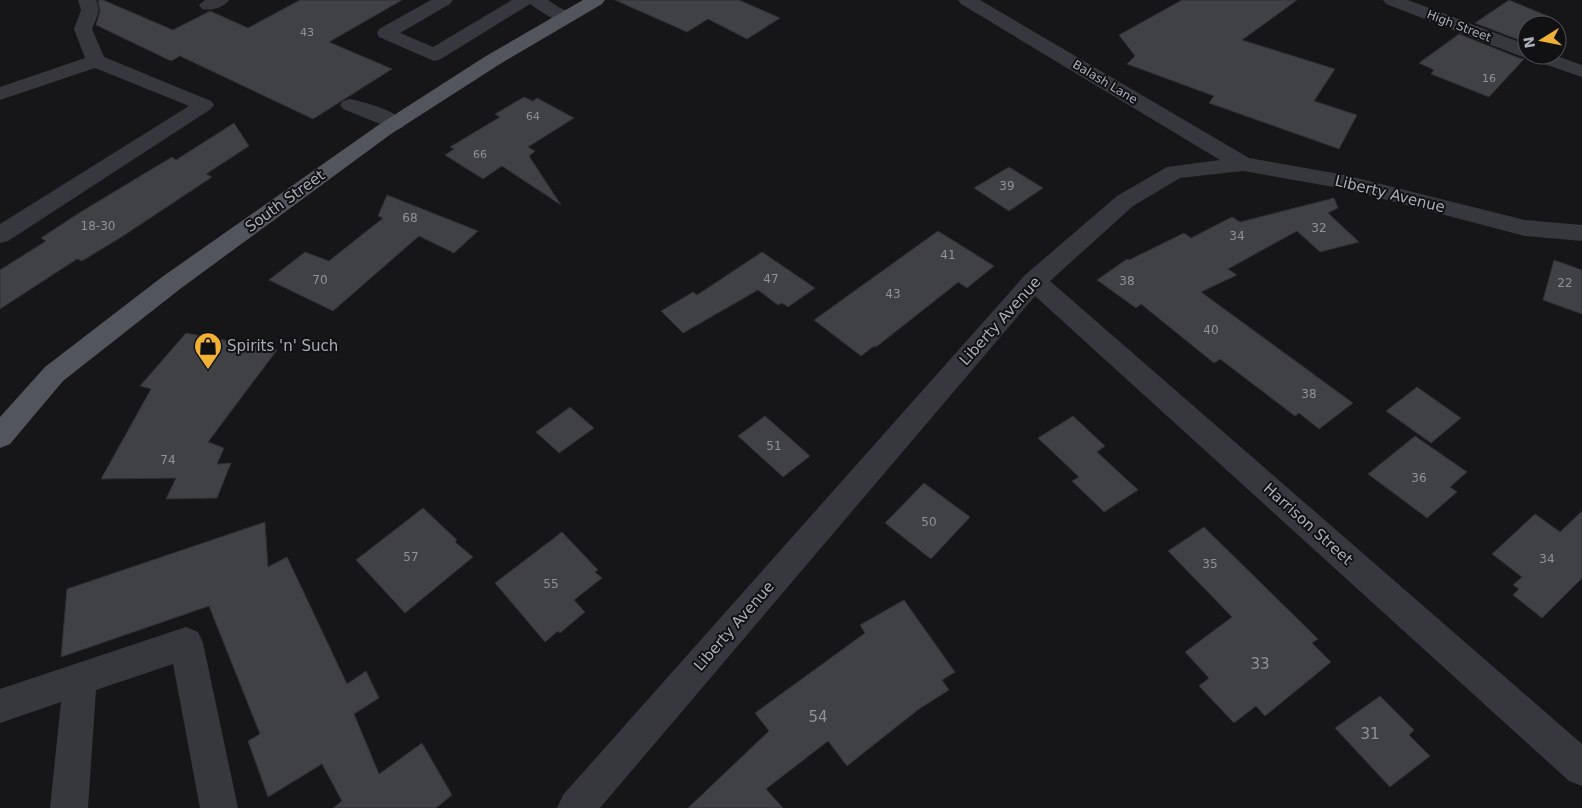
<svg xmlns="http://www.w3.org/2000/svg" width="1582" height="808" font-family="'DejaVu Sans',sans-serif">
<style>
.building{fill:#404145;stroke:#303034}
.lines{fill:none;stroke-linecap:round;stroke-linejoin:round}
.minor{fill:#37383d;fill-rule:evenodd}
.major{fill:#53555c;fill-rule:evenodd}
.labels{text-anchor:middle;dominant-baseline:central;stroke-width:4;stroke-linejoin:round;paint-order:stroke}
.far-number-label{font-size:11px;fill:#8e929b}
.far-street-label{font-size:12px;fill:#a8adb8;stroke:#111113}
.number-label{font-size:12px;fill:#8e929b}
.street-label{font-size:15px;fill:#a8adb8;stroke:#111113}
.poi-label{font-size:15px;fill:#a8adb8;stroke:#111113;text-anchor:start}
.near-number-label{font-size:15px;fill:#8e929b}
</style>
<rect width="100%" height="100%" fill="#161618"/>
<!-- building -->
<g class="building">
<path d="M98,0H103L173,30L210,11L248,28L300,0H402L329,42L392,69L313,119L180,56L171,61L96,25L100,11Z"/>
<path d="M615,0H739L780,18L747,39L708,19L687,32Z"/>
<path d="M1182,0H1297L1242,40L1335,69L1314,101L1357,115L1339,149L1209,103L1214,96L1127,64L1135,56L1119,35Z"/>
<path d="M1509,0L1550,17L1539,25H1527V43L1475,23Z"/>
<path d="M1459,34L1519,58L1524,59L1489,97L1431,74L1434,70L1419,63Z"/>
<path d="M524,97L533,101L537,98L574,118L528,147L535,151L529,156L561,205L502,166L483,179L445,155L454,149L450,147L500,117L495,114Z"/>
<path d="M234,123L249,146L206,174L212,177L123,236L82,261L77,259L0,309V270L46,241L41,238L79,213L172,157L176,160Z"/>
<path d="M1009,167L1043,188L1009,211L974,188Z"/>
<path d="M387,195L478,231L454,253L419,236L333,311L269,280L305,252L329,261L383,218L378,216Z"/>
<path d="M1334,198L1338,208L1328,213L1359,242L1320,252L1297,231L1228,269L1237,275L1201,292L1353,403L1319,429L1299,413L1295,416L1220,359L1214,363L1141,304L1136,308L1097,280L1127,259L1129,260L1184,233L1191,238L1232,217L1240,222Z"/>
<path d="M938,231L994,266L967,288L958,282L956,284L876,347L874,346L861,356L814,320Z"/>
<path d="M762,252L815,288L788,307L782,303L778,305L758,290L683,333L661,311L693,292L697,295Z"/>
<path d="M1554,260L1582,270V314L1543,300Z"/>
<path d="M186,333L277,350L208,442L224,448L217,464L231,463L217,498L166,499L176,478L101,479L151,389L140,386Z"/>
<path d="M1417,387L1461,418L1431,443L1386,411Z"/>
<path d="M570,407L594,428L559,453L536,432Z"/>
<path d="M765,416L810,456L783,477L738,436Z"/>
<path d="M1073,416L1105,446L1097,452L1138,490L1104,512L1072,481L1079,477L1038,438Z"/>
<path d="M1415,436L1467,472L1450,487L1457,492L1427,518L1368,474Z"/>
<path d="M924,483L970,517L931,559L885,523Z"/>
<path d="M423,508L457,540L455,542L473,557L405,613L356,560Z"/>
<path d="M1582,511V578L1542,618L1513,595L1519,589L1513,585L1522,577L1492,554L1535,514L1560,532Z"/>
<path d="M265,522L268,567L287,557L347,684L366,671L379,698L354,714L379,774L422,743L452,795L436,808H333L342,801L322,764L268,797L248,741L260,734L209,606L61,657L67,589Z"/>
<path d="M1204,527L1318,639L1312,643L1331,662L1265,716L1256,706L1234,723L1199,686L1209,678L1185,652L1232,617L1168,551Z"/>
<path d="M562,532L598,570L595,572L602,578L574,600L585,612L560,633L558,631L545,642L495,583Z"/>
<path d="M904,600L955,672L942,680L949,690L919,709L847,766L828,741L766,789L783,808H688L769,731L755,713L865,633L860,625Z"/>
<path d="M1380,696L1414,730L1409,735L1430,756L1390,787L1335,728Z"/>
</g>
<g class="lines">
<!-- minor -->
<g class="minor">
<path d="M78,0H96C102,10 96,19 92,29L104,57L211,101L214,105L211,109L8,241L0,243V224L189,106L95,68L0,100V87L85,58L74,29L81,10Z"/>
<path d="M205,0H229C223,8 211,11 202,9L199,5Z"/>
<path d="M431,0H453L450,4L400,33L433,47L512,0H548L560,8L573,13L576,17L573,21C558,25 543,13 530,4L441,59L434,61L379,37L377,33L379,29Z"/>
<path d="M958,0H980L1249,158L1345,175L1525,220L1582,225V241L1525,236L1345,189L1243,171L1180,178L1133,206L1050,281L1582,744V786L1569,781L1035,296L600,808H557L563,795L1025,275L1117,196L1167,167L1220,160L961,4Z"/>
<path d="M1383,0H1408L1527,45V55H1554L1582,65V77L1520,56L1386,4Z"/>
<path d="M350,99C366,103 395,109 405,124L402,128L395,130L343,109L340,105L343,101Z"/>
<path d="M186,627L198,632L203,643L238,808H200L173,664L96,690L88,808H50L61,702L0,723V689Z"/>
</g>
<!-- major -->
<path class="major" d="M583,0H605L602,4L500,64L391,134L180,289L63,381L10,444L0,448V417L45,367L162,277L377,126L486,56Z"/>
</g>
<!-- icons -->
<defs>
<g id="shop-pin" transform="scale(1.4375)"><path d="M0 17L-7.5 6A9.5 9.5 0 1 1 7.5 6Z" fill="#f2b134" stroke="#111113"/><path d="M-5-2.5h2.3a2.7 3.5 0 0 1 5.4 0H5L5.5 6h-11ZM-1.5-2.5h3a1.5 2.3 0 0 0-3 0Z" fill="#111"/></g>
</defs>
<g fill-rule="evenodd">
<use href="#shop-pin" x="208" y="346"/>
</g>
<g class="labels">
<!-- far-number labels -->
<g class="far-number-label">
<text x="307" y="32">43</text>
<text x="1489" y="78">16</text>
<text x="533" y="116">64</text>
<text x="480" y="154">66</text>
</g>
<!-- far-street labels -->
<g class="far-street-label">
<text transform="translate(1459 26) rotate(21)">High Street</text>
<text transform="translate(1105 82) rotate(31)">Balash Lane</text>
</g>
<!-- number labels -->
<g class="number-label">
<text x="1007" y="186">39</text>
<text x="410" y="218">68</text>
<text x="98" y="226">18-30</text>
<text x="1319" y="228">32</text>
<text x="1237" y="236">34</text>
<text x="948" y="255">41</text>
<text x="771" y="279">47</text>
<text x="320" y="280">70</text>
<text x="1127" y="281">38</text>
<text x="1565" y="283">22</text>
<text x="893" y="294">43</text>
<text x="1211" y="330">40</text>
<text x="1309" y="394">38</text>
<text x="774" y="446">51</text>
<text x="168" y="460">74</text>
<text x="1419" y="478">36</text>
<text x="929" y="522">50</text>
<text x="411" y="557">57</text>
<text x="1547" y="559">34</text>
<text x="1210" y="564">35</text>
<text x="551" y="584">55</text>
</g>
<!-- street labels -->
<g class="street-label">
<text transform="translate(1390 194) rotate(14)">Liberty Avenue</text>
<text transform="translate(285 201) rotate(-36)">South Street</text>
<text transform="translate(1000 321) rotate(-48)">Liberty Avenue</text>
<text transform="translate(1308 524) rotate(42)">Harrison Street</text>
<text transform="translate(734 626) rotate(-49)">Liberty Avenue</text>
</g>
<!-- poi labels -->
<g class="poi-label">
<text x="227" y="346">Spirits 'n' Such</text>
</g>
<!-- near-number labels -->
<g class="near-number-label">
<text x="1260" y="664">33</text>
<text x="818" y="717">54</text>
<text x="1370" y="734">31</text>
</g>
</g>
<!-- north arrow -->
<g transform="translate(1542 40) rotate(260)"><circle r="24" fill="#111113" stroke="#4d4f55"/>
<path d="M0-4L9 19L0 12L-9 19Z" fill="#f2b134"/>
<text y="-8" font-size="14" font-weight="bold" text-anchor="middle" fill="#a8adb8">N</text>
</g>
</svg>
